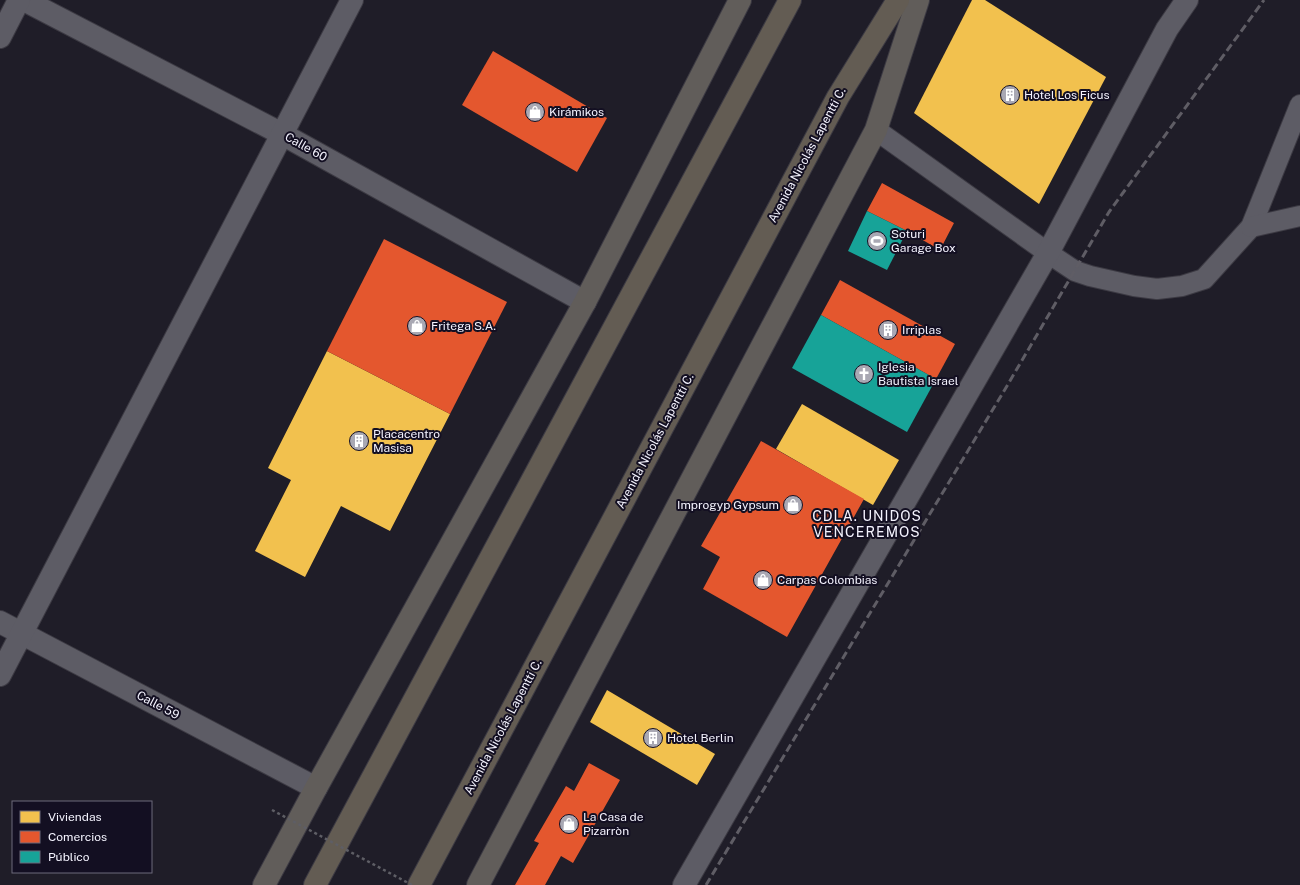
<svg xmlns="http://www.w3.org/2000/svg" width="1300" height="885" font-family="'Public Sans',sans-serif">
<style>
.homes{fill:#f2c14e}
.shops{fill:#e4572e}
.public{fill:#17a398}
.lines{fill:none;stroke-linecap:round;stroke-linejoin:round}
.lane-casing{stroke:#3c3a43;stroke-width:22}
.street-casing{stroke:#3c3a43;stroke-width:24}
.primary-casing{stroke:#3c3a43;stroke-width:24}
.highway-casing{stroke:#3c3a43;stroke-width:24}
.lane{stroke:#5d5c65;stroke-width:20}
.street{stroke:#5d5c65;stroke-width:22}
.primary{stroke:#615d5a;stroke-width:22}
.highway{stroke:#635c53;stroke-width:22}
.rail{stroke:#5f5d65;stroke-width:3;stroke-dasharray:8 4;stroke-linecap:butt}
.path-bridge{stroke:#5e5e65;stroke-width:2.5;stroke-dasharray:3 3;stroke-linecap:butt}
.labels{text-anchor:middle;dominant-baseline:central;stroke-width:4;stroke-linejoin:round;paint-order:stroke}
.poi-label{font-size:12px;fill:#f4f3fe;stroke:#130f22;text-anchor:start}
.street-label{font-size:12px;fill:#f4f3fe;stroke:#130f22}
.quarter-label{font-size:14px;letter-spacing:1px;fill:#f4f3fe;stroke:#130f22}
</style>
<rect width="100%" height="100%" fill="#1f1d28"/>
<!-- homes -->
<g class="homes">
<path d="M972,0H985L1106,77L1039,204L914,113Z"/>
<path d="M327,351L450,414L390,531L341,506L305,577L255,551L291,480L268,468Z"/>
<path d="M802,404L899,460L873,505L776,449Z"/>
<path d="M607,690L715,754L697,785L590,722Z"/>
</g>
<!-- shops -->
<g class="shops">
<path d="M493,51L607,118L577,172L462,105Z"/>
<path d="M882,183L954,223L940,250L907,231L867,211Z"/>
<path d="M384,239L507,302L450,414L327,351Z"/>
<path d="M840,280L955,344L936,379L821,315Z"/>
<path d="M761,441L864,499L787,637L703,589L720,557L701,546Z"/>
<path d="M589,763L620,780L573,863L561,856L545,885H515L539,843L534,841L566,786L574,791Z"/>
</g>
<!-- public -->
<g class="public">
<path d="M867,211L907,231L887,270L848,251Z"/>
<path d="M821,315L936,379L907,432L792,368Z"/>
</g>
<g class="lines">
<!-- lane casing -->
<g class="lane-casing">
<g id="lane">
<path d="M876,130L1048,253L1075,271L1090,276L1134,286L1157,289L1182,286L1204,279L1251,227L1300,105"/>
<path d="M1251,227L1300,216"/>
</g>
</g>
<!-- street casing -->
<g class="street-casing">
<g id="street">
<path d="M24,0L282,134L585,302"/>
<path d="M0,37L19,0"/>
<path d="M0,622L316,788"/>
<path d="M0,675L352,0"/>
<path d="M684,885L1048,253L1167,29L1187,0"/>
</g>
</g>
<!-- primary casing -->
<g class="primary-casing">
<g id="primary">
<path d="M264,885L316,788L585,302L740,0"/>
<path d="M478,885L876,130L918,0"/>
</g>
</g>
<!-- highway casing -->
<g class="highway-casing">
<g id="highway">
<path d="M315,885L790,0"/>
<path d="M419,885L838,97L898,0"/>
</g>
</g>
<!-- lane -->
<use href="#lane" class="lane"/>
<!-- street -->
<use href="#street" class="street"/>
<!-- primary -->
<use href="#primary" class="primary"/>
<!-- highway -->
<use href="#highway" class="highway"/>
<!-- rail -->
<path class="rail" d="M706,885L1004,391L1109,212L1264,0"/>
<!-- path-bridge -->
<path class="path-bridge" d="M272,810L412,885"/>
</g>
<!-- icons -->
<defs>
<g id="building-disc" transform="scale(1)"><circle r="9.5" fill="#a9a8b3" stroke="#130f22"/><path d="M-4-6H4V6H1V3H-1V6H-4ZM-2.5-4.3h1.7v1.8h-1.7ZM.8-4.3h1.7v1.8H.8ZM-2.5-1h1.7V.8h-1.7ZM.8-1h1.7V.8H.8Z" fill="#fff"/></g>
<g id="shop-disc" transform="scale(1)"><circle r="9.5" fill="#a9a8b3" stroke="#130f22"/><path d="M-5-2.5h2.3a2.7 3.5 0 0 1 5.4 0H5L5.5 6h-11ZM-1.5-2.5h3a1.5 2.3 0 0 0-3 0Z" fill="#fff"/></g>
<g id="stadium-disc" transform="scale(1)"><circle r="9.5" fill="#a9a8b3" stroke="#130f22"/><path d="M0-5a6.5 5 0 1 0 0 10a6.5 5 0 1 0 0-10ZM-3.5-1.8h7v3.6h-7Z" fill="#fff"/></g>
<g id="church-disc" transform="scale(1)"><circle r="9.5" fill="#a9a8b3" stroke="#130f22"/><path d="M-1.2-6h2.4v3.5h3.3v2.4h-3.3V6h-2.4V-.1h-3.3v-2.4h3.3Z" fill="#fff"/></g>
</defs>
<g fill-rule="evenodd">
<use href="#building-disc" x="1010" y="95"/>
<use href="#shop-disc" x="535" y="112"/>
<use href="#stadium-disc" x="877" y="241"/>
<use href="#shop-disc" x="417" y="326"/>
<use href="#building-disc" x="888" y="330"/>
<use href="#church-disc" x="864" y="374"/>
<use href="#building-disc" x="359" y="441"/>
<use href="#shop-disc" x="793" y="505"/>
<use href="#shop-disc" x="763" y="580"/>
<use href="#building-disc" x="653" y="738"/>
<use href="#shop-disc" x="569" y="824"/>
</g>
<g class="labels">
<!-- poi labels -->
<g class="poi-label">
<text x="1024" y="95">Hotel Los Ficus</text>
<text x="549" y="112">Kirámikos</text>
<text x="891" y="234">Soturi<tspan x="891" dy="14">Garage Box</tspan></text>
<text x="431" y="326">Fritega S.A.</text>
<text x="902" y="330">Irriplas</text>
<text x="878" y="367">Iglesia<tspan x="878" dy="14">Bautista Israel</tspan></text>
<text x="373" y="434">Placacentro<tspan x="373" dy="14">Masisa</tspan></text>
<text x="779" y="505" text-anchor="end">Improgyp Gypsum</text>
<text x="777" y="580">Carpas Colombias</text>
<text x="667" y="738">Hotel Berlin</text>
<text x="583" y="817">La Casa de<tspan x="583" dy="14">Pizarròn</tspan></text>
</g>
<!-- street labels -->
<g class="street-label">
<text transform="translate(306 147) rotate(29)">Calle 60</text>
<text transform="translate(807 155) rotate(-62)">Avenida Nicolás Lapentti C.</text>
<text transform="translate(655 441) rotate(-62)">Avenida Nicolás Lapentti C.</text>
<text transform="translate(158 705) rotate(28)">Calle 59</text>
<text transform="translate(503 727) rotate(-62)">Avenida Nicolás Lapentti C.</text>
</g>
<!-- quarter labels -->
<g class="quarter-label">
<text x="867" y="516">CDLA. UNIDOS<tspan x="867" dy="16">VENCEREMOS</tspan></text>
</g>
</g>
<!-- legend -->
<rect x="12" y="801" width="140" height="72" fill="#130f22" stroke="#6d6a7a"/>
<rect x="20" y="811" width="20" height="12" fill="#f2c14e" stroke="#6d6a7a"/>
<text x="48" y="821" font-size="12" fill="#f4f3fe">Viviendas</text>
<rect x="20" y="831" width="20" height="12" fill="#e4572e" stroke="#6d6a7a"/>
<text x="48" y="841" font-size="12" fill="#f4f3fe">Comercios</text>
<rect x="20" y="851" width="20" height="12" fill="#17a398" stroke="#6d6a7a"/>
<text x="48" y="861" font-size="12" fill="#f4f3fe">Público</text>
</svg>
